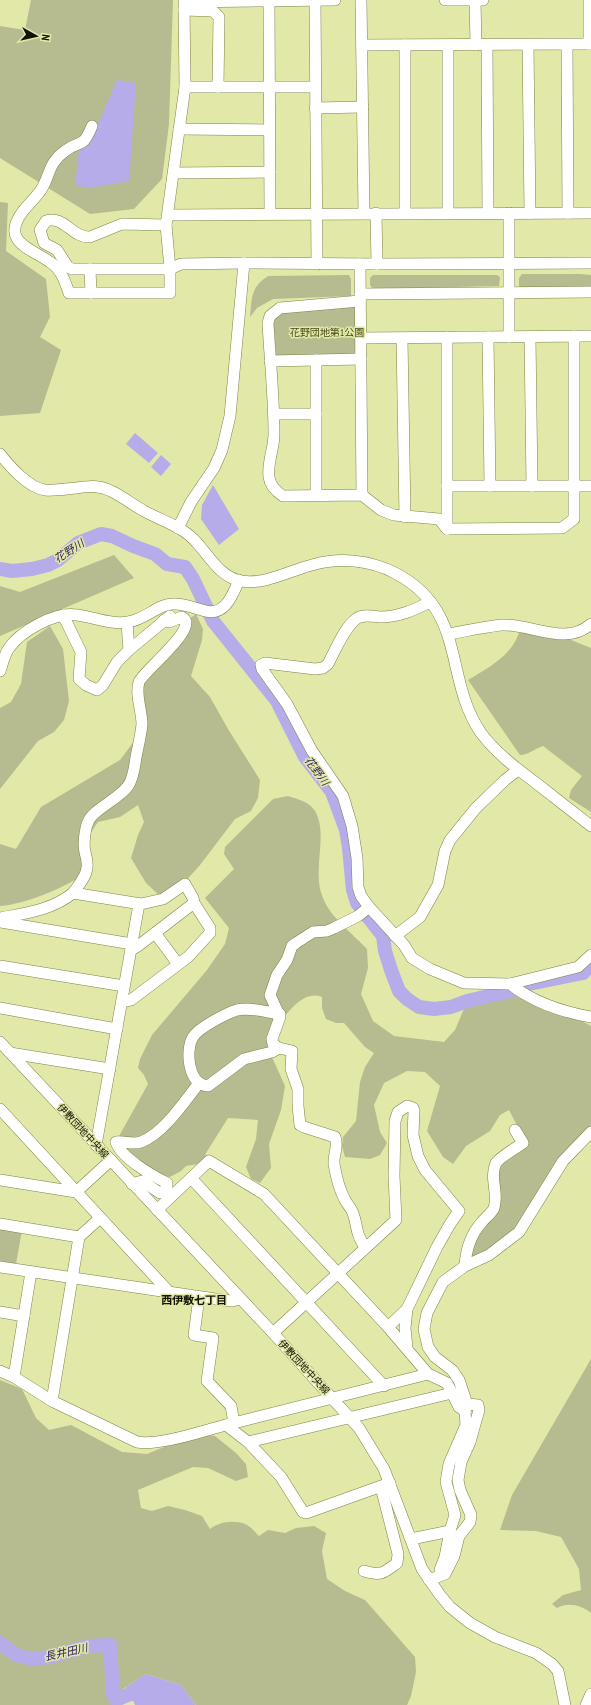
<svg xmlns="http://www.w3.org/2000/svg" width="591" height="1705" font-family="'PT Sans Narrow','Noto Sans JP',sans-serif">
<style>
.green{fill:#b7bb90}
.water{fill:#b7acea}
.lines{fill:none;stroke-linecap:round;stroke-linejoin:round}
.river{stroke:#b7acea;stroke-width:14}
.minor-casing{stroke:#7f8345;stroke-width:12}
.minor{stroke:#fff;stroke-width:11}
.labels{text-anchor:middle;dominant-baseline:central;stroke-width:3;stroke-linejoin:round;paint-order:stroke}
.park-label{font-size:10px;fill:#464916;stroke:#e2e8a7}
.street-label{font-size:10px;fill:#111200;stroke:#e2e8a7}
.water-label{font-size:11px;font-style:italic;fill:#321c63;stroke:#e2e8a7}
.neighbourhood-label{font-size:11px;font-weight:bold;fill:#111200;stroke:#e2e8a7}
</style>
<rect width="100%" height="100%" fill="#e2e8a7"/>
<!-- green -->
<g class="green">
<path d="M31,0H173L169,124L162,179L134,209L90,214L0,158V26L25,30Z"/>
<path d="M0,202L8,203L6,251L46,279L50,317L40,337L61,350L40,413L0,416Z"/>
<path d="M522,274H580L591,275V288L522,289L519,286V278Z"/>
<path d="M349,275L351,279V296L273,299L257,308L250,317C252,298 250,288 268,276Z"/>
<path d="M373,275H497L500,277L499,286L373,289L370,285V278Z"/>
<path d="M357,307V352L352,357H276L273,316L280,311Z"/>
<path d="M114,555L134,578L0,636V586L20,592Z"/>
<path d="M196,614L203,629L202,640L191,676L210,697L228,729L260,780L258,798L251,811L235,819L200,865L183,884L160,896L146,883L131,858L138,835L144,822L138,805L120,817L98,822L86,840L83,875C61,889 26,904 0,906V844L16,849L41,807L120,760L147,724L142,698L143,682L189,619Z"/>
<path d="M50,626L63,649L69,701L64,720L54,732L38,741L0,789V708L11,702L21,684L27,642Z"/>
<path d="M525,631L566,638L591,648V812L569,798L571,790L582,776L543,746C536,748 528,755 520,755L468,680C488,668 511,656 519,633Z"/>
<path d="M288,796C297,799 310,802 315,811C329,835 311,871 323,898C330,917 353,934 367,949L368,968L361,994L373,1021L394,1036L444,1042L455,1030L466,1004L491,992L512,994L580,1020L591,1026V1129L517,1229L499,1246L470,1261L472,1242L496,1211L495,1181L499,1164L525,1141L509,1110L500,1115L490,1131L466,1146L453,1164L443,1157L427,1131L440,1086L425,1072L407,1071L384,1083L374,1105L380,1132L387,1143L380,1155L370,1159L345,1157L342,1146L343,1137L356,1121L360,1082L365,1067L374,1053L365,1047L344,1023H336L326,1019L322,1008V997C298,987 276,1029 267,1046L285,1086L281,1110L269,1144L271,1168L260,1183L251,1179L246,1167L256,1139L258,1120L228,1118L206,1153L204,1163L186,1166L181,1171L170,1177L158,1176L121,1146L118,1138L148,1084L144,1075L138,1068L140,1059L152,1035L207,970L225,944L229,928L205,898L234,869L224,854L225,847L273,799Z"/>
<path d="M0,1226L22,1230L16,1264L0,1261Z"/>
<path d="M591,1359V1613C581,1605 568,1602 557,1608L552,1604L563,1595L581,1590L579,1569L561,1537L536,1531L500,1530L512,1495Z"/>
<path d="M0,1380L22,1389L36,1418L49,1430L71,1425L122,1452L147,1454L195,1434L215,1436L236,1453L246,1464L248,1477L236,1481L208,1468L193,1467L138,1490L141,1508L152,1511L168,1506L185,1510L202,1516L210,1529C218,1522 236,1519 247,1525C251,1527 255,1532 259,1536L268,1530L285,1533L296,1528L314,1526L326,1533L322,1551L327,1579L345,1591L365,1600L415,1657L416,1672L411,1696L407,1705H196L181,1685L146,1674L126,1687L110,1700L115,1705H0Z"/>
</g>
<!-- water -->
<g class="water">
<path d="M117,80L136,83L129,181L89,188L75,185L79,150L89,145Z"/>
<path d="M135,433L158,453L149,463L126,444Z"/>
<path d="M161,455L171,464L161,476L151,467Z"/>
<path d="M213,485L239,529L219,545L201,519L202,505Z"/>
<path d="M146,1674L181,1685L196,1705H135L126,1687Z"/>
</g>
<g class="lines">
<!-- river -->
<g class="river">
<path d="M0,569L12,571L32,569L48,565L58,560L78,543L101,534L112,536L133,546L155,554L167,564L185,567L193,579L213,621L277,701L305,757L332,792L346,830L349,848L353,890L357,903L383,936L385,951L391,970L399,991L407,999L419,1007L434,1009L451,1007L467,1001L510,991L529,984L583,973L591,964"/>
<path d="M0,1643L16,1655L32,1659L51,1657L87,1646L110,1645L113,1694L116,1700L135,1692"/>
</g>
<!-- minor casing -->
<g class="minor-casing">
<g id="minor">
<path d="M315,0L317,264"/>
<path d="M361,0L364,213"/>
<path d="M445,0H483"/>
<path d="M475,0L476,45"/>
<path d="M269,1L270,214"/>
<path d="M184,10L213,11L219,17L218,87"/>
<path d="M589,44V0"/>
<path d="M362,45L591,44"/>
<path d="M448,45V213"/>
<path d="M487,45L488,213"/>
<path d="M528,45L530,213"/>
<path d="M567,45L568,213"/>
<path d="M185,87H315"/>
<path d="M315,108L363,107"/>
<path d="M92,126C82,150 81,139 65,151C48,163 50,176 41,190C36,197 29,204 23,211C0,242 30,248 50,262C61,269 65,281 69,293H170V269L166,225L185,87L184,2L335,0"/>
<path d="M179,129L269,130"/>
<path d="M174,173L270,172"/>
<path d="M376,213L377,264"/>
<path d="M405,213V45"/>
<path d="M509,213V337"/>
<path d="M168,215L591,213"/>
<path d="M166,225L122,224L90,237C72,238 64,215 46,221L40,230L44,243L57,250L68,267L72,269H170L181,264L244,263L377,264L591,263"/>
<path d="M360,264L362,495"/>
<path d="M90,269L91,293"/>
<path d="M360,294L591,292"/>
<path d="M360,301L280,308L270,316L268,323C270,360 274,397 274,434C274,449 267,463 269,477C270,485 277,492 283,496L362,495L381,510L394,515L439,519L447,529"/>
<path d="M447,337V529"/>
<path d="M488,337L490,486"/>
<path d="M530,337L532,486"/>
<path d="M361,338L591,336"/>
<path d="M402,338L405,517"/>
<path d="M316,360V495"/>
<path d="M270,361L361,359"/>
<path d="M274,414H316"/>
<path d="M0,454C10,467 29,488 45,490C55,491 66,489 76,488C89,486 99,485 111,491C122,496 133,505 144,511C162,521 184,527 197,543C210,557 220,577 241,581C266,585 288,571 312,565C340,557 370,560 395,573C468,611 443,678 481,733C496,753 516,768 536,783C554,797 573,812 591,826"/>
<path d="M447,486H591"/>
<path d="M178,528L191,502L214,468L222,450L230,416L244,263"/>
<path d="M447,529L562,528L574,519V336"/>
<path d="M430,602C414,610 399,617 380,617C372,616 362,614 356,619C344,628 335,651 328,664L323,668L315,669L265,663L261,665L262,669L287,704L312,751L343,796L352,826L357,858L358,887L361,896L369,907L404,945L412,958L430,969L464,983L510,984L578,967L591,955"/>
<path d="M63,615L81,652L79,679L86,685L97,690L103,685L117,662L129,650L127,623"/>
<path d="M449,634C466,631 483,627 501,625C530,623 565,647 591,624"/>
<path d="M129,650L170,616"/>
<path d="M0,671C3,663 4,655 9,648C21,631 56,611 77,615C94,617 111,625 128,622C147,619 156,605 172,604C183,603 191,607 202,610C224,618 232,597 239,580"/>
<path d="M73,893C78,886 87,876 87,867C88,862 86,857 85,852C83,844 85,829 88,822C92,810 119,799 128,786C133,779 135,765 136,757C138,747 141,735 142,724C142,711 135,695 139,682C143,671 201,627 182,617L169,622L164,620"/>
<path d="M0,918C26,913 52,910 73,893L141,904L163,899L185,884L193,898L194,903"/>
<path d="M0,922L132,944"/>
<path d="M155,933L178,964"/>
<path d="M395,936L420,917L438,885L445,851L450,840L476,808L505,780L518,770"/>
<path d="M0,966L124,986"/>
<path d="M510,984C533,1002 563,1012 591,1017"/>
<path d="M122,1002L131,1000L188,957L210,933V928L194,903L138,946L131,950"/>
<path d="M0,1008L117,1029"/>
<path d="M0,1042L273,1333L359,1428L384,1469L422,1569L440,1595L450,1607L470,1623L495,1637L536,1653L552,1664L558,1671L565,1705"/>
<path d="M279,1048L272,1052L244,1059L208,1086C188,1085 185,1050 193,1037C198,1028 227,1013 237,1010C251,1007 266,1012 280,1014"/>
<path d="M10,1053L110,1069"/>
<path d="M0,1109L169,1292"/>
<path d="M96,1145L139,904"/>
<path d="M191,1178L384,1386"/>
<path d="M0,1180L76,1192L111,1160"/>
<path d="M132,1184L142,1181L160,1193L167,1189V1183C153,1176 121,1158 116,1142C125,1141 133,1145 141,1142C163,1134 185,1101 199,1083"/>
<path d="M157,1210L209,1161L264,1194L388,1327L428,1374L447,1383L459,1407L465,1411L467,1404L459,1380L452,1370L435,1357L428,1347L424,1329L427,1313L443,1282L465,1266L489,1255L519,1232L563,1161L591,1132"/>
<path d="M0,1224L79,1237"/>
<path d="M365,1247C355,1233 358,1227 353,1213C351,1208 347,1204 345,1200C339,1189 336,1176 334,1164C333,1155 339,1146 335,1137L304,1127L300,1125L298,1106V1089L291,1069L292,1051L279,1048L273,1044L272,1039L280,1017L270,995L277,975L287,960L292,946L296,943L313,932L327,931L334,928L358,916L369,907"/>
<path d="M465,1266C466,1249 470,1235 482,1222C485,1218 492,1213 494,1208C499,1193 489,1178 496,1163C499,1158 517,1147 523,1143L515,1130"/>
<path d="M0,1267L222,1300L232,1301L240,1299"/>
<path d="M199,1297L194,1335L213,1338L207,1381L231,1406L234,1423"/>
<path d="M407,1309L405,1328L407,1348"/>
<path d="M0,1312L24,1316"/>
<path d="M273,1333L396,1220L394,1176L395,1121L398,1112L407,1106L413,1108L414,1111L413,1135L418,1156L425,1170L459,1211L450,1224L437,1247L407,1309L388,1327"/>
<path d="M0,1371L14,1377L52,1401L137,1442C160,1446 202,1431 226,1425L248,1442L452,1393"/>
<path d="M14,1377L31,1272"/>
<path d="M52,1401L79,1237L100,1218"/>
<path d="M226,1425L428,1374"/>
<path d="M248,1442L281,1477L303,1512L306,1513L390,1483"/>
<path d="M411,1539L450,1531"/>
<path d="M440,1570L445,1557L450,1531L455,1515L446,1482L449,1464L466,1425L465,1411"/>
<path d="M364,1571C381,1576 382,1574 397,1563L398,1554L381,1487"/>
<path d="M429,1580L445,1574L454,1556L459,1536L470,1522L471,1515L460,1490L458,1480L461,1462L470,1442L479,1410L478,1405L467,1404"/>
<path d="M586,1705L591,1694"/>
</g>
</g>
<!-- minor -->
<use href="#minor" class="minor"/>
</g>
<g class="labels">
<!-- park labels -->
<g class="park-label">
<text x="327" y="332">花野団地第1公園</text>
</g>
<!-- street labels -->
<g class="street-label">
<text transform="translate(83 1131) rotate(47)">伊敷団地中央線</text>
<text transform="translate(304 1367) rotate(47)">伊敷団地中央線</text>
</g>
<!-- water labels -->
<g class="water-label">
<text transform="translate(69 551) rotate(-33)">花野川</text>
<text transform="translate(317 771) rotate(53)">花野川</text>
<text transform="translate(66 1652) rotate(-13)">長井田川</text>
</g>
<!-- neighbourhood labels -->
<g class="neighbourhood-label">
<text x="194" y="1300">西伊敷七丁目</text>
</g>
</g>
<!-- north arrow -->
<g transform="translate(36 36) rotate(98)" stroke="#e2e8a7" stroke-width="3" paint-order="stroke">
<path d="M0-3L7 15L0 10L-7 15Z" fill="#111200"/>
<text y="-6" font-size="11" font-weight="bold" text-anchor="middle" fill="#111200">N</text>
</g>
</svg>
